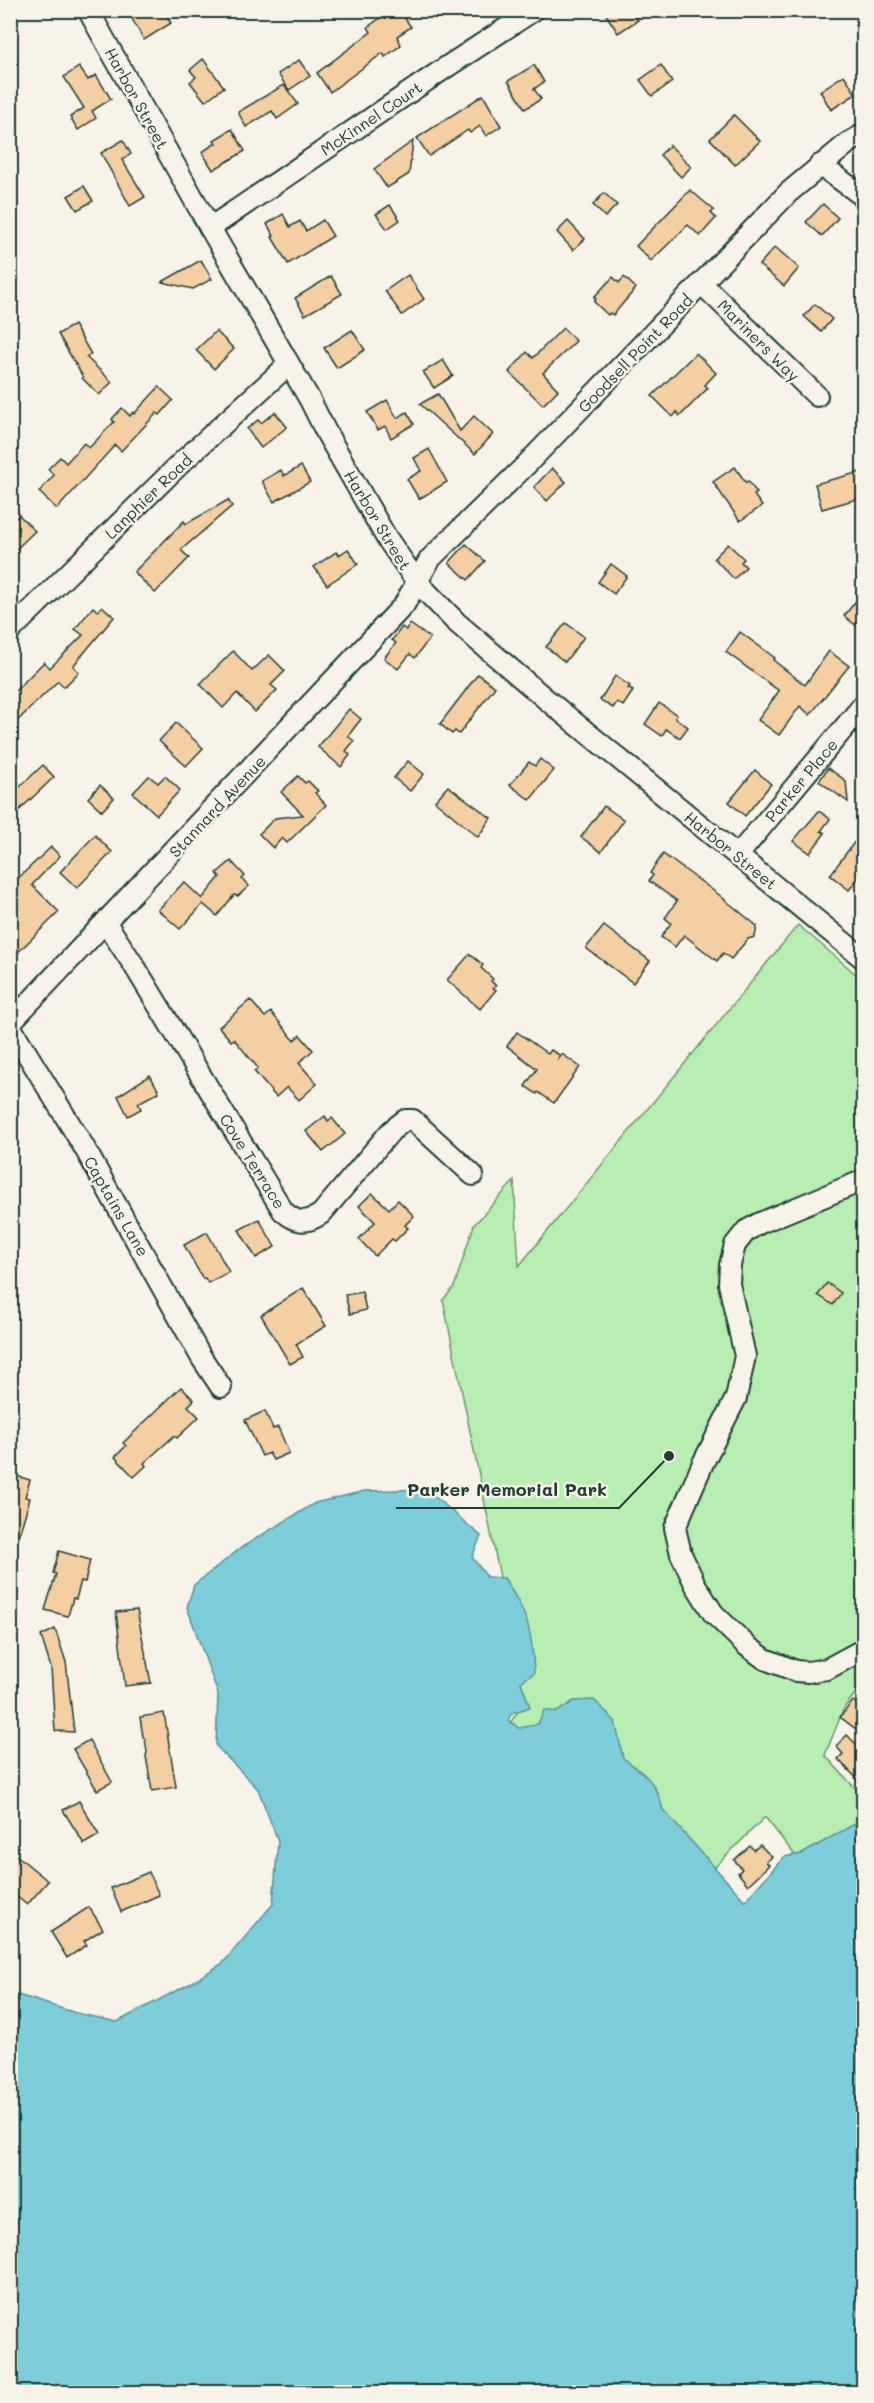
<svg xmlns="http://www.w3.org/2000/svg" width="874" height="2403" font-family="Mali,sans-serif">
<style>
.green{fill:#b8eeb1;stroke:#6c9672;stroke-width:1.5}
.water{fill:#7dcdda;stroke:#579398;stroke-width:1.5}
.building{fill:#f4cfa4;stroke:#1f3d34;stroke-width:1.5}
.lines{fill:none;stroke-linecap:round;stroke-linejoin:round}
.minor-casing{stroke:#1f3d34;stroke-width:24}
.minor{stroke:#f7f3e8;stroke-width:20}
.labels{text-anchor:middle;dominant-baseline:central;stroke-width:5;stroke-linejoin:round;paint-order:stroke}
.street-label{font-size:16px;fill:#1f3d34;stroke:#f7f3e8}
.leader{fill:none;stroke:#1f3d34;stroke-width:2}
.callout-dot{fill:#1f3d34;stroke:#f7f3e8;stroke-width:2}
.callout-label{font-size:18px;text-anchor:middle;font-weight:bold;fill:#1f3d34;stroke:#f7f3e8;stroke-width:5;stroke-linejoin:round;paint-order:stroke}
</style>
<rect width="100%" height="100%" fill="#f7f3e8"/>
<filter id="ink" filterUnits="userSpaceOnUse"><feTurbulence type="fractalNoise" baseFrequency=".0167" numOctaves="2"/><feDisplacementMap in="SourceGraphic" scale="12" xChannelSelector="R" yChannelSelector="G"/><feConvolveMatrix kernelMatrix="1 2 1 2 8 2 1 2 1" color-interpolation-filters="sRGB"/></filter>
<g filter="url(#ink)">
<!-- green -->
<path class="green" d="M798,925L863,980L864,1682L844,1708L825,1755L863,1797V1851L812,1877L765,1817L703,1879L510,1723L520,1708L507,1611L443,1300L454,1287L474,1225L514,1181L519,1266Z"/>
<!-- water -->
<path class="water" d="M426,1489L481,1536L472,1557L487,1577L504,1578C528,1615 532,1629 534,1673L521,1682L530,1707L512,1713L508,1720L519,1728L538,1724L544,1710L557,1712L574,1701L594,1700L615,1721L623,1758C646,1775 656,1781 663,1810L745,1901L784,1857L802,1854L863,1819V2392H11V1990L15,1994L76,2013L117,2022L191,1983L223,1963L273,1904L278,1841L258,1789L216,1746L218,1694L187,1607L194,1585L242,1547L315,1503L365,1491Z"/>
<!-- building -->
<g class="building">
<path d="M127,10H163L171,23L144,40Z"/>
<path d="M391,10L398,17L402,14L411,27L397,36L401,45L385,57L383,53L330,92L317,73L371,32L368,27Z"/>
<path d="M603,10H631L638,20L618,33Z"/>
<path d="M203,59L224,87L205,101L190,82L196,77L190,70Z"/>
<path d="M299,60L310,76L289,90L278,74Z"/>
<path d="M534,65L544,82L534,89L541,99L525,109L508,81Z"/>
<path d="M661,65L672,82L652,96L640,80Z"/>
<path d="M79,67L88,80L96,75L111,99L92,111L96,118L78,130L70,117L84,108L64,77Z"/>
<path d="M844,75L856,94L831,110L820,91Z"/>
<path d="M284,85L298,104L277,119L272,111L246,127L238,112Z"/>
<path d="M483,95L501,126L486,136L480,126L470,133L468,130L429,156L417,138Z"/>
<path d="M734,115L760,141L735,165L710,139Z"/>
<path d="M232,129L245,151L213,170L202,152L216,143L214,140Z"/>
<path d="M123,140L131,154L122,160L145,197L130,206L101,153Z"/>
<path d="M413,141L409,174L387,188L374,169Z"/>
<path d="M670,145L691,167L681,177L660,155Z"/>
<path d="M84,186L93,201L77,210L68,196Z"/>
<path d="M690,190L714,210L711,213L716,218L700,236L688,225L651,261L636,246Z"/>
<path d="M604,193L617,205L605,217L593,205Z"/>
<path d="M823,204L838,218L822,236L806,222Z"/>
<path d="M390,205L400,220L387,229L376,214Z"/>
<path d="M283,214L290,227L300,221L306,231L323,220L333,236L288,264L272,237L274,236L267,224Z"/>
<path d="M568,221L585,239L573,250L557,232Z"/>
<path d="M775,247L799,268L784,286L759,265Z"/>
<path d="M201,260L212,279L193,289L162,282Z"/>
<path d="M408,275L424,299L402,315L385,291Z"/>
<path d="M331,276L342,294L305,315L295,298Z"/>
<path d="M613,277L619,283L624,277L636,288L613,315L610,313L608,315L594,302L596,299L594,297Z"/>
<path d="M815,304L832,319L821,332L804,316Z"/>
<path d="M74,325L91,354L86,357L112,382L99,395L82,378L83,377L58,334Z"/>
<path d="M563,328L576,341L543,373L558,390L543,405L509,372L527,352L533,358Z"/>
<path d="M352,330L365,350L337,368L324,348Z"/>
<path d="M216,331L234,349L214,369L196,350Z"/>
<path d="M696,353L716,373L705,385L708,388L680,416L677,412L673,417L652,396Z"/>
<path d="M443,360L453,376L434,388L423,372Z"/>
<path d="M159,387L173,400L160,415L157,413L121,451L115,445L57,509L39,492L54,475L48,469L60,457L66,463L84,443L89,448L114,422L112,419L122,408L130,416L133,412L134,414Z"/>
<path d="M438,394L460,431L474,416L493,434L475,454L420,404Z"/>
<path d="M387,400L397,418L407,412L414,424L391,438L385,426L378,430L367,412Z"/>
<path d="M275,412L287,427L261,448L247,429L258,420L261,423Z"/>
<path d="M429,449L447,482L419,499L407,479L421,471L414,458Z"/>
<path d="M301,466L310,482L274,502L262,481L281,470L284,476Z"/>
<path d="M735,467L746,483L748,481L757,493L754,495L762,506L740,521L713,482Z"/>
<path d="M552,468L566,482L547,501L534,487Z"/>
<path d="M864,471V497L822,509L815,484Z"/>
<path d="M228,500L232,506L181,550L189,558L155,593L134,572L184,521L186,524Z"/>
<path d="M19,515L35,531L10,555V523Z"/>
<path d="M466,544L485,561L468,580L449,563Z"/>
<path d="M728,544L744,559L741,562L746,567L734,579L714,558Z"/>
<path d="M348,549L358,564L327,585L314,567L336,552L339,555Z"/>
<path d="M611,564L627,576L614,594L598,582Z"/>
<path d="M864,591V632L844,616Z"/>
<path d="M102,606L114,617L73,666L79,672L64,687L58,681L10,728V696L44,662L50,668L83,635L75,629L93,607L98,611Z"/>
<path d="M566,623L584,637L565,662L546,647Z"/>
<path d="M410,624L430,638L415,658L410,654L398,669L384,658L396,643L392,640L402,627L406,630Z"/>
<path d="M740,632L775,658L773,660L805,685L829,651L849,666L810,715L800,706L779,735L758,720L779,691L726,652Z"/>
<path d="M233,651L252,671L269,655L285,671L271,685L277,690L255,712L237,693L223,708L200,684Z"/>
<path d="M478,674L495,687L459,734L455,731L452,734L440,724Z"/>
<path d="M615,676L630,686L628,688L633,691L623,706L617,702L613,708L600,700Z"/>
<path d="M659,703L677,715L675,718L688,727L680,738L666,729L662,736L645,724Z"/>
<path d="M349,709L361,719L348,736L354,741L346,751L350,755L341,767L318,747Z"/>
<path d="M176,723L203,748L186,766L159,741Z"/>
<path d="M540,759L554,770L530,800L510,785L529,762L535,766Z"/>
<path d="M408,761L424,774L410,791L394,778Z"/>
<path d="M43,765L54,777L10,819V796Z"/>
<path d="M828,768L846,781L848,802L819,781Z"/>
<path d="M755,770L771,784L745,816L729,802Z"/>
<path d="M149,776L158,783L165,776L180,790L157,815L133,793Z"/>
<path d="M298,776L305,783L308,781L318,791L315,793L326,805L287,843L282,838L273,848L259,834L275,818L303,815L281,792Z"/>
<path d="M100,785L114,798L102,811L88,798Z"/>
<path d="M448,786L491,818L478,837L435,801Z"/>
<path d="M604,806L624,820L601,852L581,837Z"/>
<path d="M819,811L830,819L821,831L825,833L810,853L793,841Z"/>
<path d="M864,829V870L849,890L830,875Z"/>
<path d="M95,835L112,852L77,888L60,872Z"/>
<path d="M51,847L60,856L32,885L59,912L10,960V886Z"/>
<path d="M663,854L718,894L757,926L755,937L748,939L731,959L723,953L717,961L684,935L675,947L661,937L671,923L665,918L677,901L649,881L653,875L650,873Z"/>
<path d="M231,861L245,876L242,879L249,886L238,896L234,895L217,916L203,904L180,929L158,910L184,882L202,899L220,877L217,873Z"/>
<path d="M604,926L650,961L633,983L586,948Z"/>
<path d="M470,954L483,965L481,968L493,979L491,981L496,986L493,988L496,990L480,1009L447,980Z"/>
<path d="M250,1000L265,1017L271,1012L294,1040L300,1035L313,1050L299,1063L317,1084L299,1100L287,1087L276,1097L254,1071L258,1068L234,1039L231,1041L219,1027Z"/>
<path d="M517,1032L548,1054L551,1050L561,1056L557,1061L562,1054L580,1067L554,1103L538,1092L537,1094L525,1086L537,1069L507,1046Z"/>
<path d="M150,1075L159,1092L138,1103L141,1109L128,1116L118,1096Z"/>
<path d="M325,1116L328,1121L332,1118L345,1134L323,1152L306,1131Z"/>
<path d="M372,1193L389,1209L398,1200L414,1216L405,1225L408,1228L395,1241L392,1239L375,1256L359,1239L375,1222L359,1206Z"/>
<path d="M259,1219L275,1247L256,1258L239,1230Z"/>
<path d="M207,1232L229,1272L208,1283L205,1278L203,1279L184,1245Z"/>
<path d="M827,1283L841,1293L833,1305L818,1295Z"/>
<path d="M303,1288L326,1326L296,1344L303,1357L290,1364L261,1315Z"/>
<path d="M362,1292L366,1310L350,1314L345,1295Z"/>
<path d="M181,1387L194,1400L188,1406L199,1417L177,1438L174,1436L144,1463L146,1466L134,1477L115,1457L126,1446L123,1443Z"/>
<path d="M265,1411L273,1429L278,1427L289,1453L273,1460L269,1453L262,1456L245,1420Z"/>
<path d="M10,1474L30,1480L25,1497L30,1498L15,1549H10Z"/>
<path d="M59,1551L90,1560L85,1582L81,1581L76,1599L73,1598L68,1616L45,1610L56,1574L53,1573Z"/>
<path d="M137,1610L151,1683L125,1686L116,1612Z"/>
<path d="M55,1629L66,1662L74,1732L55,1731L51,1668L41,1636Z"/>
<path d="M853,1701L864,1709V1735L840,1717Z"/>
<path d="M164,1713L176,1787L152,1791L146,1756L147,1752L145,1739L143,1737L140,1717Z"/>
<path d="M847,1735L864,1752V1786L838,1759L843,1754L836,1746Z"/>
<path d="M89,1740L112,1782L97,1790L73,1749Z"/>
<path d="M79,1801L99,1835L84,1844L63,1810Z"/>
<path d="M760,1845L772,1857L766,1862L769,1865L748,1885L738,1873L742,1869L734,1860L750,1846L754,1850Z"/>
<path d="M10,1850L48,1881L27,1905L10,1891Z"/>
<path d="M149,1872L159,1895L121,1912L111,1888Z"/>
<path d="M89,1907L103,1929L84,1941L87,1945L67,1958L51,1932Z"/>
</g>
<g class="lines">
<!-- minor casing -->
<g class="minor-casing">
<g id="minor">
<path d="M88,10L210,228L310,400L327,434L386,537L417,582L456,622L547,700L864,959"/>
<path d="M820,165L864,197"/>
<path d="M210,228L448,66L534,10"/>
<path d="M702,284L817,396"/>
<path d="M10,631L182,462L288,365"/>
<path d="M738,855L864,704"/>
<path d="M106,923L135,967L283,1211C296,1223 306,1224 321,1214L391,1131L405,1120H413L473,1175"/>
<path d="M10,1023L404,605L430,559L526,465L788,193L848,143L864,134"/>
<path d="M10,1026L84,1147L201,1357L221,1387"/>
<path d="M864,1180L760,1223L746,1231L735,1245L730,1265L729,1284L745,1356L736,1398L703,1463L675,1528L681,1554L695,1584L713,1613L747,1646L765,1659L796,1671L808,1672L827,1669L864,1649"/>
</g>
</g>
<!-- minor -->
<use href="#minor" class="minor"/>
</g>
</g>
<g class="labels">
<!-- street labels -->
<g class="street-label">
<text transform="translate(137 98) rotate(61)">Harbor Street</text>
<text transform="translate(371 118) rotate(-34)">McKinnel Court</text>
<text transform="translate(759 340) rotate(45)">Mariners Way</text>
<text transform="translate(635 353) rotate(-46)">Goodsell Point Road</text>
<text transform="translate(148 496) rotate(-44)">Lanphier Road</text>
<text transform="translate(378 520) rotate(59)">Harbor Street</text>
<text transform="translate(801 780) rotate(-50)">Parker Place</text>
<text transform="translate(217 806) rotate(-47)">Stannard Avenue</text>
<text transform="translate(731 850) rotate(39)">Harbor Street</text>
<text transform="translate(253 1161) rotate(58)">Cove Terrace</text>
<text transform="translate(117 1206) rotate(60)">Captains Lane</text>
</g>
</g>
<!-- callouts -->
<path class="leader" d="M669 1456L619 1508H396"/>
<circle class="callout-dot" cx="669" cy="1456" r="6"/>
<g class="callout-label">
<text x="507" y="1496">Parker Memorial Park</text>
</g>
<!-- margin -->
<rect width="874" height="2403" fill="none" stroke="#f7f3e8" stroke-width="36"/>
<rect x="18" y="18" width="838" height="2367" fill="none" stroke="#1f3d34" stroke-width="2" filter="url(#ink)"/>
</svg>
